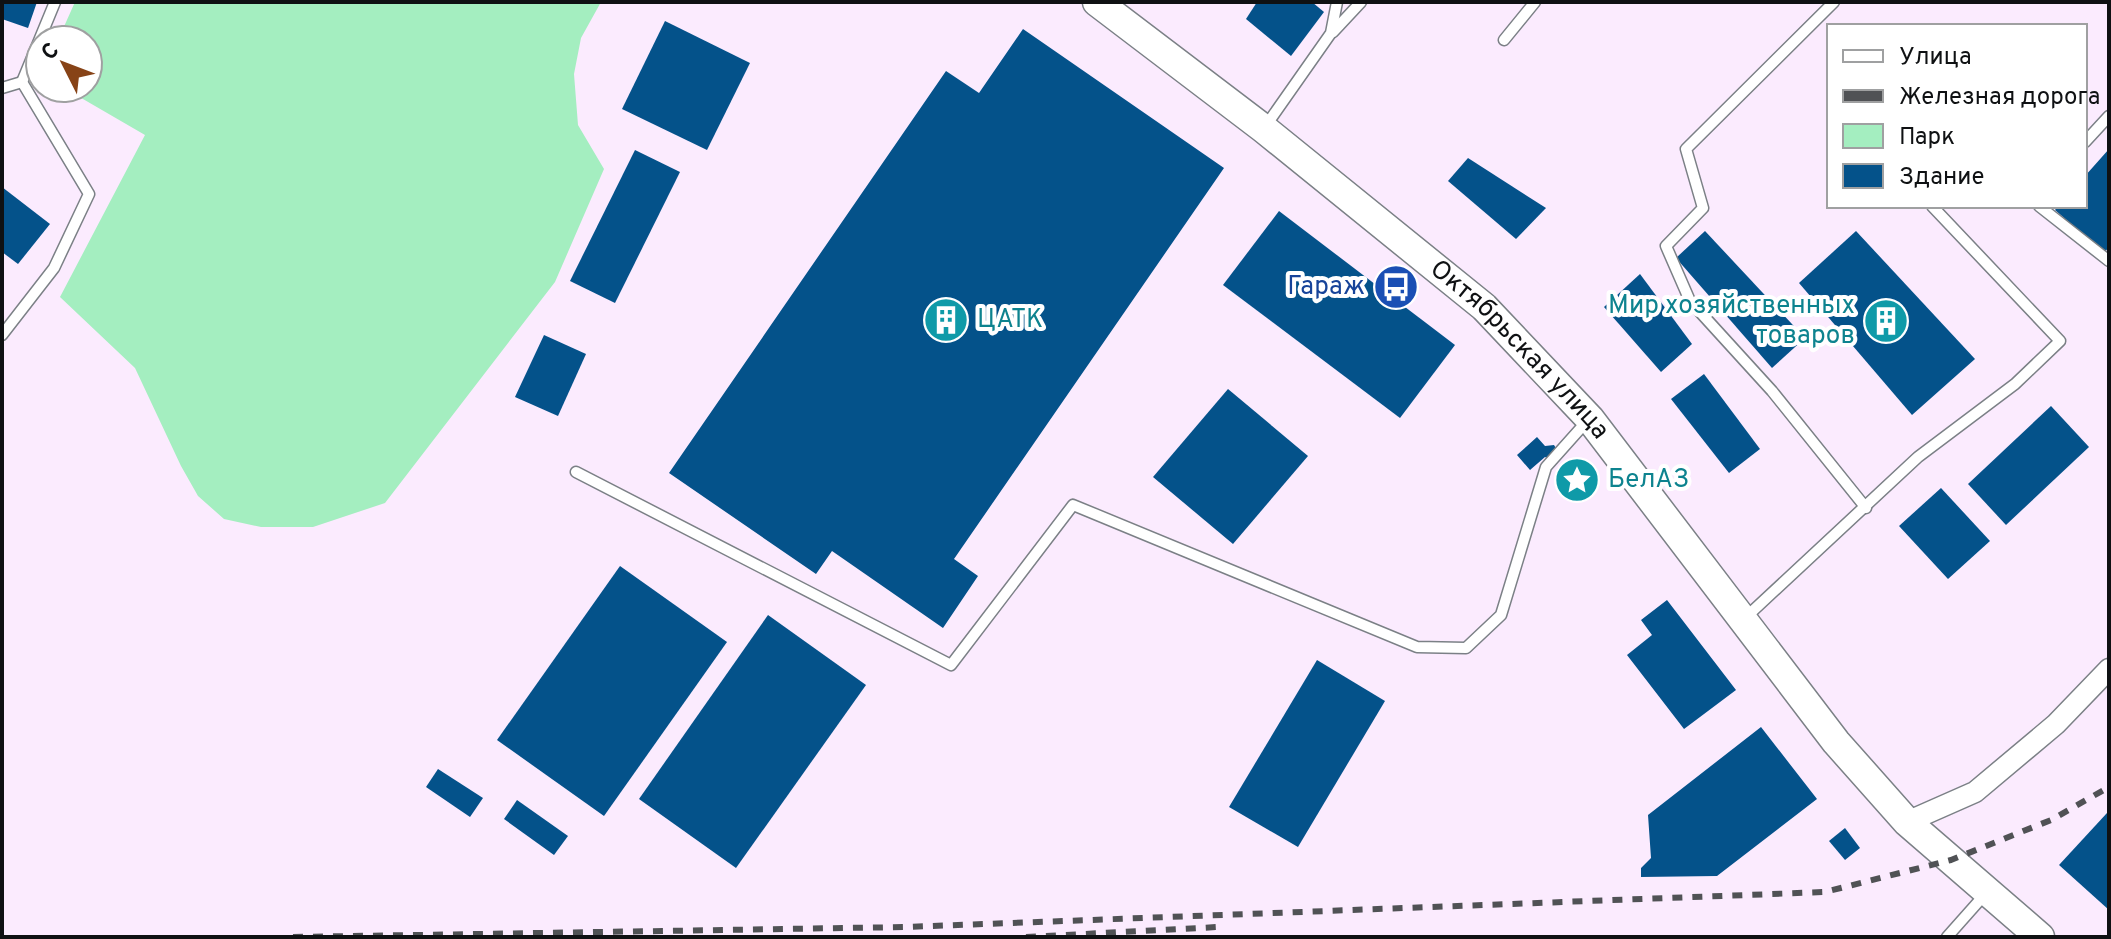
<svg xmlns="http://www.w3.org/2000/svg" width="2111" height="939" font-family="Overpass,sans-serif">
<style>
.industrial{fill:#fbebfe;fill-rule:evenodd}
.green{fill:#a4eec0}
.building{fill:#04528a}
.lines{fill:none;stroke-linecap:round;stroke-linejoin:round}
.lane-casing{stroke:#7b8086;stroke-width:13}
.street-casing{stroke:#7b8086;stroke-width:23}
.secondary-casing{stroke:#7b8086;stroke-width:31}
.lane{stroke:#fff;stroke-width:10}
.street{stroke:#fff;stroke-width:20}
.secondary{stroke:#fff;stroke-width:28}
.rail{stroke:#505255;stroke-width:6;stroke-dasharray:10 10;stroke-linecap:butt}
.labels{text-anchor:middle;dominant-baseline:central;stroke-width:8;stroke-linejoin:round;paint-order:stroke}
.transit-label{font-size:26px;fill:#164399;stroke:#fff;text-anchor:end}
.culture-label{font-size:26px;fill:#0d838f;stroke:#fff;text-anchor:start}
.street-label{font-size:26px;fill:#0f1113;stroke:#fff}
</style>
<rect width="100%" height="100%" fill="#f9fbfe"/>
<!-- industrial -->
<path class="industrial" d="M2,2H2109V937H2ZM1829,26H2085V206H1829ZM40,40H88V88H40Z"/>
<!-- green -->
<path class="green" d="M75,2H601L581,38L574,74L578,125L604,169L555,282L385,503L313,527H261L224,519L198,496L181,466L135,368L60,297L145,135L64,88H88V40H58Z"/>
<!-- building -->
<g class="building">
<path d="M2,2H37L28,28L2,19Z"/>
<path d="M1257,2H1312L1324,12L1291,56L1246,19Z"/>
<path d="M665,21L750,63L707,150L622,109Z"/>
<path d="M1023,29L1224,168L954,559L978,576L943,628L832,551L816,574L669,473L946,71L979,93Z"/>
<path d="M2109,149V247L2104,253L2055,210L2058,206H2085V176Z"/>
<path d="M635,150L680,172L615,303L570,281Z"/>
<path d="M1468,158L1546,208L1516,239L1448,181Z"/>
<path d="M2,187L50,224L18,264L2,252Z"/>
<path d="M1279,211L1455,345L1400,418L1223,285Z"/>
<path d="M1705,231L1805,338L1772,368L1676,258Z"/>
<path d="M1856,231L1975,359L1912,415L1799,283Z"/>
<path d="M1640,274L1692,344L1661,372L1604,307Z"/>
<path d="M544,335L586,354L558,416L515,397Z"/>
<path d="M1704,374L1760,449L1729,473L1671,399Z"/>
<path d="M1228,389L1308,456L1233,544L1153,477Z"/>
<path d="M2051,406L2089,447L2006,525L1968,484Z"/>
<path d="M1537,437L1545,446L1554,445L1557,450L1549,459L1545,457L1530,470L1517,455Z"/>
<path d="M1941,488L1990,541L1948,579L1899,526Z"/>
<path d="M620,566L727,642L604,816L497,740Z"/>
<path d="M1667,600L1736,690L1684,729L1627,655L1652,635L1641,620Z"/>
<path d="M768,615L866,685L736,868L639,799Z"/>
<path d="M1317,660L1385,701L1298,847L1229,807Z"/>
<path d="M1761,727L1817,799L1717,876L1641,877V868L1651,858L1648,815Z"/>
<path d="M438,769L483,798L470,817L426,787Z"/>
<path d="M517,800L568,836L554,855L504,819Z"/>
<path d="M2107,813L2109,815V910L2059,865Z"/>
<path d="M1845,828L1860,848L1845,860L1829,841Z"/>
</g>
<g class="lines">
<!-- lane casing -->
<g class="lane-casing">
<g id="lane">
<path d="M1834,2L1686,149L1703,208L1666,246L1690,301L1772,391L1866,508"/>
<path d="M1333,32L1361,2"/>
<path d="M1504,40L1535,2"/>
<path d="M22,82L55,2"/>
<path d="M2,88L22,82"/>
<path d="M1265,127L1331,33L1337,2"/>
<path d="M2085,142L2109,116"/>
<path d="M2039,206L2109,261"/>
<path d="M2,335L54,268L89,194L22,82"/>
<path d="M576,472L951,665L1073,505L1417,647L1466,648L1501,615L1546,467L1588,420"/>
<path d="M1744,619L1918,457L2015,384L2060,341L1932,206"/>
<path d="M1947,937L1987,892"/>
</g>
</g>
<!-- street casing -->
<g class="street-casing">
<path id="street" d="M1907,822L1975,792L2056,724L2109,669"/>
</g>
<!-- secondary casing -->
<g class="secondary-casing">
<g id="secondary">
<path id="s1" d="M1097,2L1264,129L1484,307L1590,419L1836,742L1907,822L2040,937"/>
</g>
</g>
<!-- lane -->
<use href="#lane" class="lane"/>
<!-- street -->
<use href="#street" class="street"/>
<!-- secondary -->
<use href="#secondary" class="secondary"/>
<!-- rail -->
<g class="rail">
<path d="M293,937L906,927L1825,892L1951,860L2051,820L2109,787"/>
<path d="M1026,937L1218,927"/>
</g>
</g>
<!-- icons -->
<defs>
<g id="bus-disc" transform="scale(2.3)"><circle r="9.5" fill="#1a4fb4" stroke="#fff"/><path d="M-5-6H5V4H4V6H2V4H-2V6H-4V4H-5ZM-3.5-4V0h7V-4ZM-3.5 1.2v1.5H-2V1.2ZM2 1.2v1.5H3.5V1.2Z" fill="#fff"/></g>
<g id="building-disc" transform="scale(2.3)"><circle r="9.5" fill="#0f9aa8" stroke="#fff"/><path d="M-4-6H4V6H1V3H-1V6H-4ZM-2.5-4.3h1.7v1.8h-1.7ZM.8-4.3h1.7v1.8H.8ZM-2.5-1h1.7V.8h-1.7ZM.8-1h1.7V.8H.8Z" fill="#fff"/></g>
<g id="sight-disc" transform="scale(2.3)"><circle r="9.5" fill="#0f9aa8" stroke="#fff"/><path d="M0-6L1.8-2.2L6-1.7L2.9 1.2L3.7 5.4L0 3.3L-3.7 5.4L-2.9 1.2L-6-1.7L-1.8-2.2Z" fill="#fff"/></g>
</defs>
<g fill-rule="evenodd">
<use href="#bus-disc" x="1396" y="287"/>
<use href="#building-disc" x="946" y="320"/>
<use href="#building-disc" x="1886" y="321"/>
<use href="#sight-disc" x="1577" y="480"/>
</g>
<g class="labels">
<!-- transit labels -->
<g class="transit-label">
<text x="1365" y="287">Гараж</text>
</g>
<!-- culture labels -->
<g class="culture-label">
<text x="1855" y="306" text-anchor="end">Мир хозяйственных<tspan x="1855" dy="30">товаров</tspan></text>
<text x="977" y="320">ЦАТК</text>
<text x="1608" y="480">БелАЗ</text>
</g>
<!-- street labels -->
<g class="street-label">
<text stroke="none"><textPath href="#s1" startOffset="548">Октябрьская улица</textPath></text>
</g>
</g>
<!-- border -->
<rect width="2111" height="939" fill="none" stroke="#0f1113" stroke-width="8"/>
<!-- legend -->
<rect x="1827" y="24" width="260" height="184" fill="#ffffff" stroke="#9fa0a1" stroke-width="2"/>
<rect x="1843" y="50" width="40" height="12" fill="#ffffff" stroke="#9fa0a1" stroke-width="2"/>
<text x="1899" y="64" font-size="24" fill="#0f1113">Улица</text>
<rect x="1843" y="90" width="40" height="12" fill="#505255" stroke="#9fa0a1" stroke-width="2"/>
<text x="1899" y="104" font-size="24" fill="#0f1113">Железная дорога</text>
<rect x="1843" y="124" width="40" height="24" fill="#a4eec0" stroke="#9fa0a1" stroke-width="2"/>
<text x="1899" y="144" font-size="24" fill="#0f1113">Парк</text>
<rect x="1843" y="164" width="40" height="24" fill="#04528a" stroke="#9fa0a1" stroke-width="2"/>
<text x="1899" y="184" font-size="24" fill="#0f1113">Здание</text>
<!-- north arrow -->
<g transform="translate(64 64) rotate(312)"><circle r="38" fill="#ffffff" stroke="#9fa0a1" stroke-width="2"/>
<path d="M0-6L14 30L0 20L-14 30Z" fill="#874317"/>
<text y="-12" font-size="22" font-weight="bold" text-anchor="middle" fill="#0f1113">С</text>
</g>
</svg>
